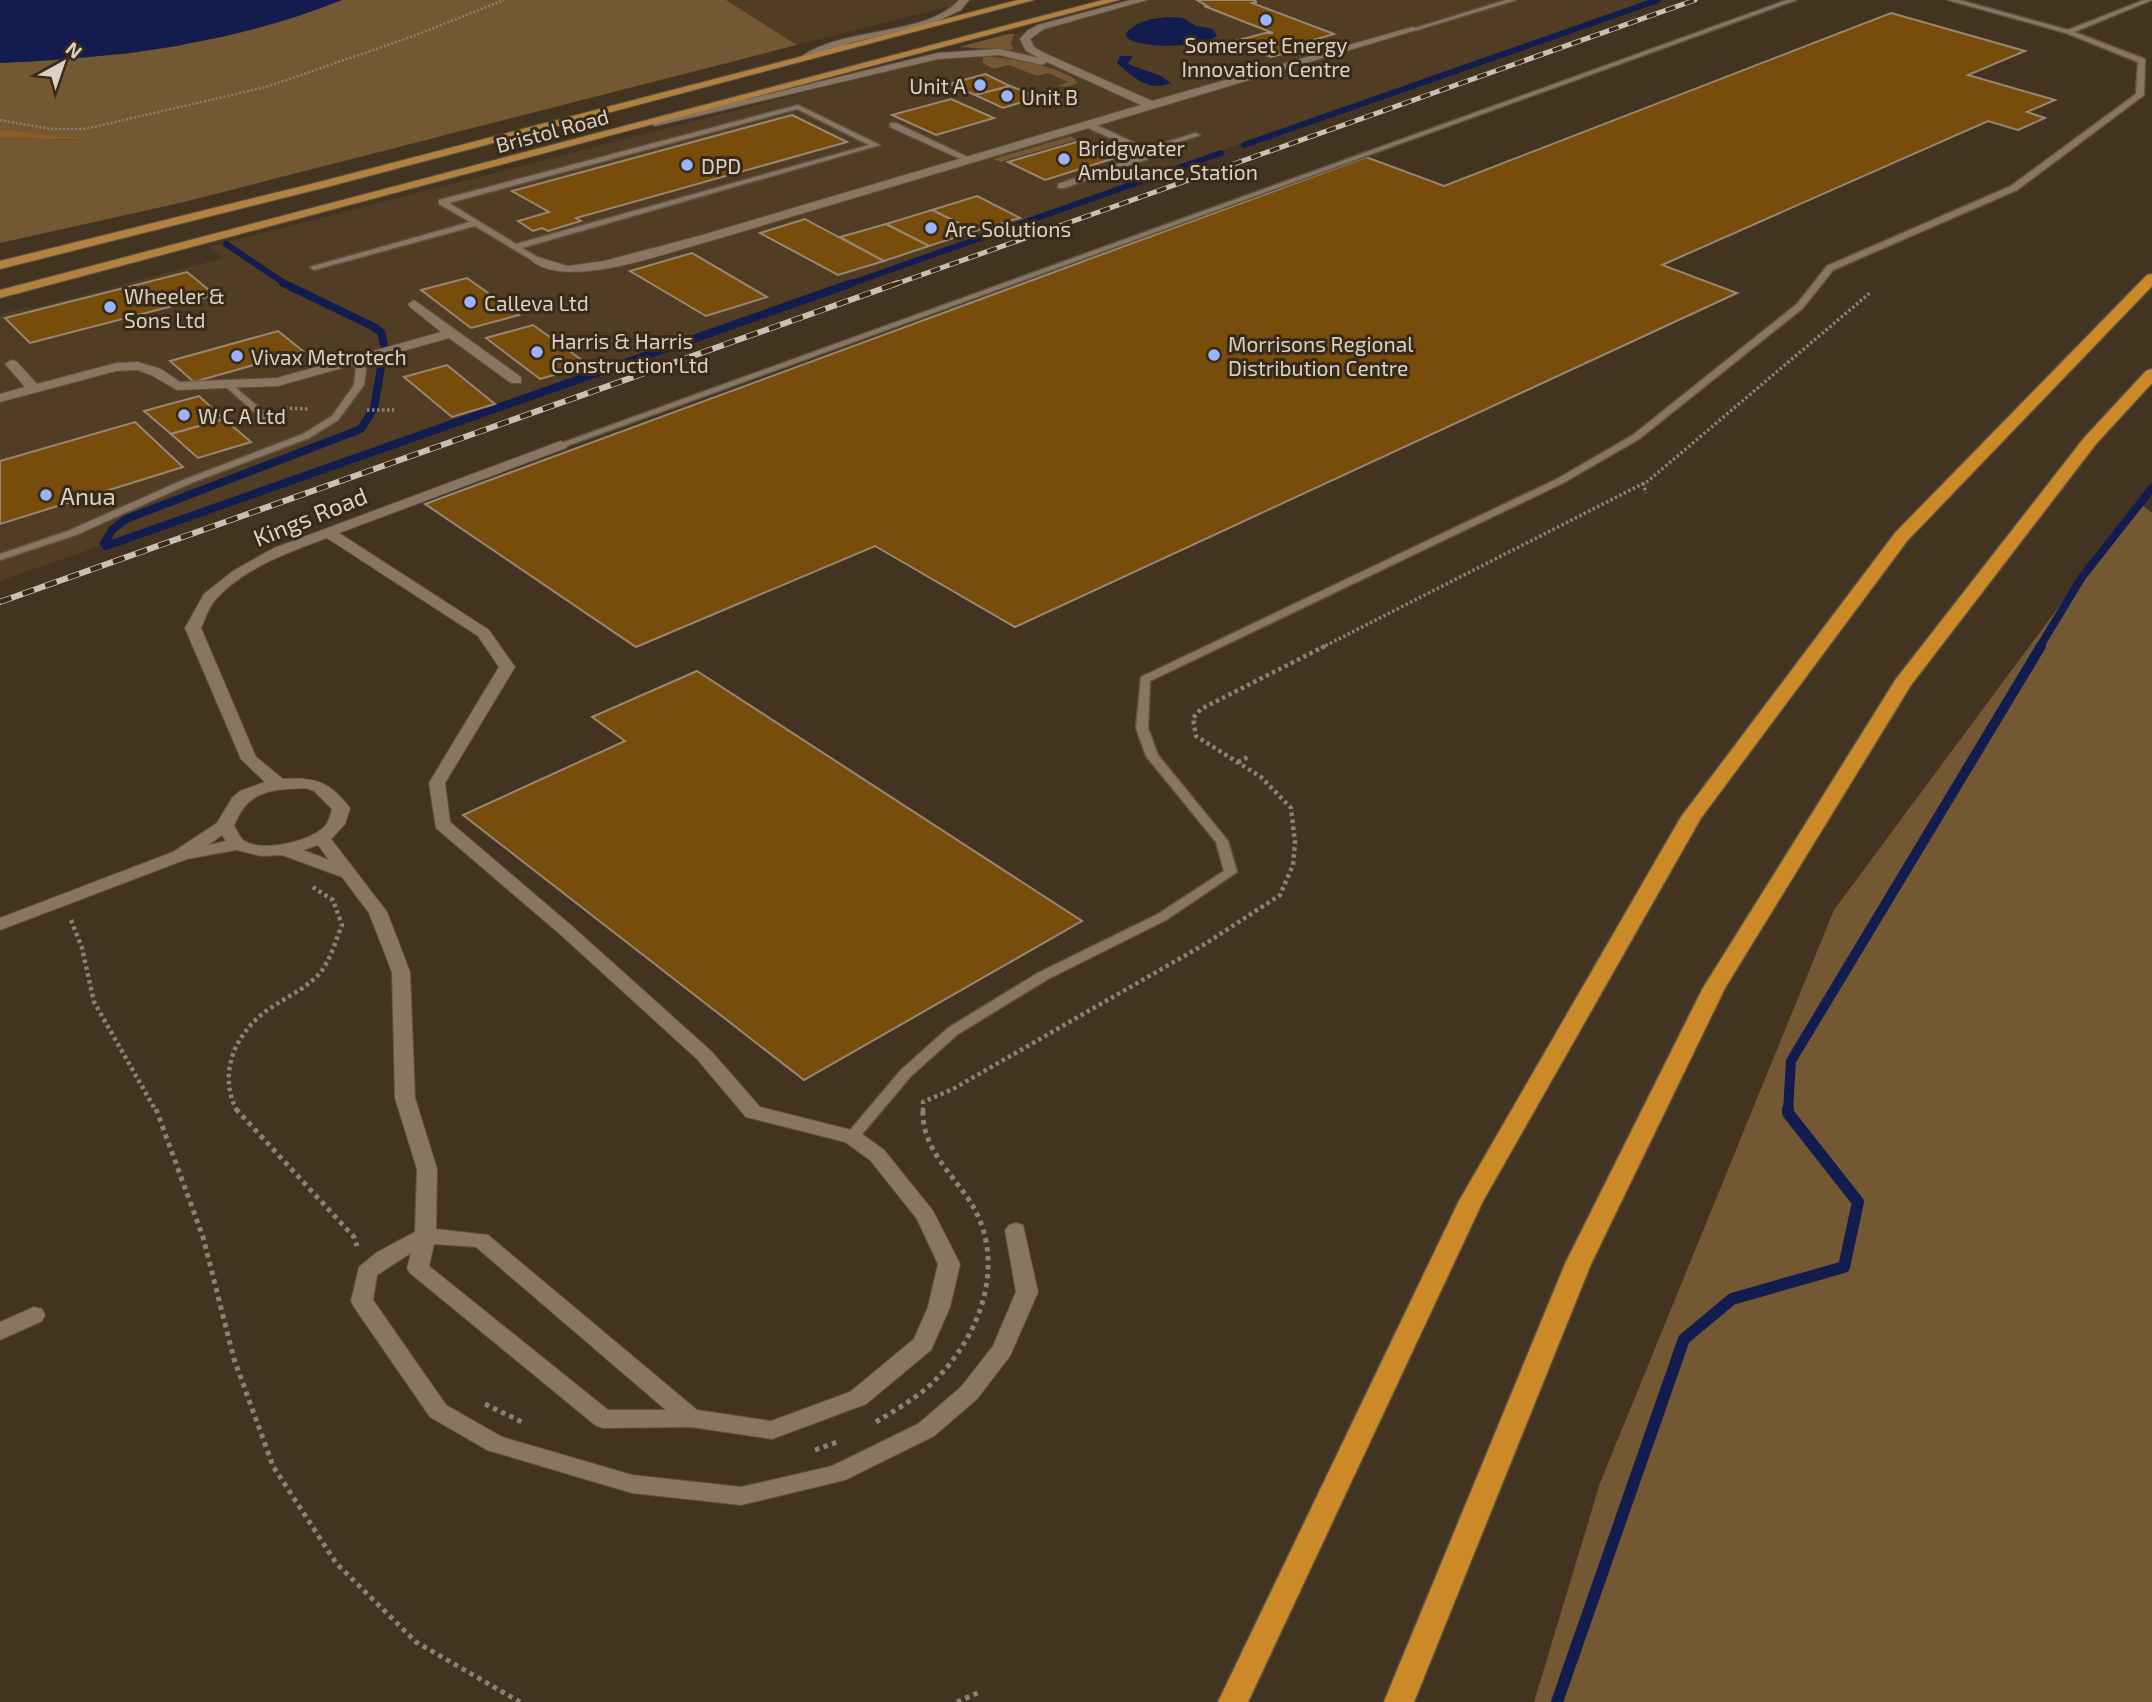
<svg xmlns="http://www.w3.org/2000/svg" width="2152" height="1702" font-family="'Exo 2',sans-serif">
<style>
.built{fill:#503d24}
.green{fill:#745733}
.forest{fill:#8a5e22}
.water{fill:#121c4f}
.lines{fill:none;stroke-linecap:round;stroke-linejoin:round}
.stream-far3{stroke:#121c4f;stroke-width:6}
.stream-far2{stroke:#121c4f;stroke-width:8}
.stream-far1{stroke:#121c4f;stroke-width:10}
.stream{stroke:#121c4f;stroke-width:12}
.building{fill:#784d0b;stroke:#998773;stroke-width:2}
.service-casing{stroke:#5e5242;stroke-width:3}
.minor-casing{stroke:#5e5242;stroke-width:2}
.primary-casing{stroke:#5e5242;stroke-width:2}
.motorway-casing{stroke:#5e5242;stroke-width:3}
.path-far3{stroke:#8d8172;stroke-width:2.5;stroke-dasharray:2 2;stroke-linecap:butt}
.path-far2{stroke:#8d8172;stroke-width:3.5;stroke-dasharray:2.5 2.5;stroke-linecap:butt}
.path-far1{stroke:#8d8172;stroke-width:4.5;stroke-dasharray:3.5 3.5;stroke-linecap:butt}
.path{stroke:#8d8172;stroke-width:5;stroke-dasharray:4.5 4.5;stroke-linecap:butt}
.service{fill:#887662;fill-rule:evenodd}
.minor{fill:#887662;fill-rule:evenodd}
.primary{fill:#b1813f;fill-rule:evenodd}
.motorway{fill:#cc8928;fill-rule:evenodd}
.rail-far1-casing{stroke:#c9c0b4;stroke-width:5}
.rail-casing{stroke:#c9c0b4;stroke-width:6}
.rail-far1{stroke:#392a18;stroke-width:3.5;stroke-dasharray:10;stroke-linecap:butt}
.rail{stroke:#392a18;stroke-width:4.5;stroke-dasharray:12;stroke-linecap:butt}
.poi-dot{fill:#9cb4fd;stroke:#392a18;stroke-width:2.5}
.labels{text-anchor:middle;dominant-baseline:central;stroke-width:6;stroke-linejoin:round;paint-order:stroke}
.far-poi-label{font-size:21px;fill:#dad1c6;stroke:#392a18;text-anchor:start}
.far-street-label{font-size:21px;fill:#dad1c6;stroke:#392a18}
.poi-label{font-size:24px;fill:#dad1c6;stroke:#392a18;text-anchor:start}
.street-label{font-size:24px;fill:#dad1c6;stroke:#392a18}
</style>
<rect width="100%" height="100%" fill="#433422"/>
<!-- built -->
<g class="built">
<path d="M726,0H975L797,45Z"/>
<path d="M1148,0H1649L0,581V315L27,307L30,309L224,258L209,247L972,49L1022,32Z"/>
</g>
<!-- green -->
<g class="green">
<path d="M342,0H726L797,45L184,202L0,243V138L83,140L0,129V63L125,54L178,46Z"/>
<path d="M1008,34H1014L1011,43L1013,49L1010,50L959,47Z"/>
<path d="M983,56C1006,57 1065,67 1078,83L1067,87L1058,86L1068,82L1048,73L1037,76L1009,65L994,69L983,63Z"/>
<path d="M1071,136L1076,140L1000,162L993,159Z"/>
<path d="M2137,501L2152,513V1702H1534L1600,1483L1834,910Z"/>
</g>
<!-- forest -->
<path class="forest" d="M0,129L92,140L0,138Z"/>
<!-- water -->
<g class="water">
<path d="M0,0H342C233,44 116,58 0,63Z"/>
<path d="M1169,17L1183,18L1196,26L1213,29L1217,36C1200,47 1144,50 1127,38L1126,33C1136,21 1154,18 1169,17Z"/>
<path d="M1120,56H1133L1128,63L1130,65L1161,76L1171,83C1147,93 1133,76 1117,63Z"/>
</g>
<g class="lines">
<!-- stream-far3 -->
<g class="stream-far3">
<path d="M1244,145L1658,0"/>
<path d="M226,244L287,285"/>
<path d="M847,285L1221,153"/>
</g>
<!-- stream-far2 -->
<g class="stream-far2">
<path d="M283,283L374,327L381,332L384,345"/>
<path d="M382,362L374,408L361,429L126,519L113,529L104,543L106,546L852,283"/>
<path d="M2039,648L2082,577L2152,488"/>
</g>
<!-- stream-far1 -->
<path class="stream-far1" d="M1788,1111L1791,1061L2041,646"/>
<!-- stream -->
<path class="stream" d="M1557,1702L1684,1339L1732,1299L1844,1267L1858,1202L1788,1113V1109"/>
</g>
<!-- building -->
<g class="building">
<path d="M1197,0H1255L1256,2L1252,3L1334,34L1301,44L1287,41L1305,48L1271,57L1261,53L1267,52L1239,40L1265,33H1273L1204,6H1207Z"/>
<path d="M1891,13L2025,51L1968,75L2055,100L2027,112L2045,118L2018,130L1988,121L1662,265L1737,293L1015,627L875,546L636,647L425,504L1366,157L1444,186Z"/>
<path d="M985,74L1010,86L975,95L949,84Z"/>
<path d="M1010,86L1039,97L1003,108L975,95Z"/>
<path d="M951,99L994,118L936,135L892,115Z"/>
<path d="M792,115L847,142L576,218L581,221L548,231L542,228L533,231L518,221L549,212L512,191Z"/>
<path d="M1083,140L1094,145L1103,142L1117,148L1109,151L1121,156L1045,180L1008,162Z"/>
<path d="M977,196L1020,218L975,231L932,210Z"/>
<path d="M932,210L975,231L929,246L886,224Z"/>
<path d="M805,219L814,224L884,261L838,275L760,233Z"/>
<path d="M886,224L929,246L884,261L840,237Z"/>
<path d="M692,253L767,297L706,316L630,271Z"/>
<path d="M187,272L215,295L30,343L5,318Z"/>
<path d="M467,278L519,315L471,328L421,290Z"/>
<path d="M533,325L589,365L540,379L486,338Z"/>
<path d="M278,331L303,351L194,382L170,361Z"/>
<path d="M447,365L495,404L452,417L404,377Z"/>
<path d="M199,396L224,419L171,434L144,411Z"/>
<path d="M224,419L251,442L198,458L171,434Z"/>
<path d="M135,422L183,467L0,524V461Z"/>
<path d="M697,671L1082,921L804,1080L463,815L625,741L592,717Z"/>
</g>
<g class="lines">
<!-- service casing -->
<g class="service-casing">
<g id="service">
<path d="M1506,0H1516L1417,30L1412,29Z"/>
<path d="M1787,0H1796L564,447L561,448L556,445Z"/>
<path d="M1948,0H1959L2068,30L2144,0H2152L2074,32L2145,59L2144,95L2017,190L1833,270L1803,308L1639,439L1563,483L1150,681L1148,728L1158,755L1228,841L1237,872L1166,920L1048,979L958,1034L911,1076L857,1140H847L845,1137L847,1134L901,1070L948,1028L1038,973L1158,914L1224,871L1216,842L1146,756L1136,728L1141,677L1557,479L1633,435L1797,304L1827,266L2011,186L2136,94L2138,62L2066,33Z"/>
<path d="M798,105L880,145L522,248L541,259V263L538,264L475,226L314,270L310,267L470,222L439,204V200ZM797,109L869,145L516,244L449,203Z"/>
<path d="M890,123H896L974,160L967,162L890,127Z"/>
<path d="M1086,123H1092L1146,148L1196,133L1200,135L1149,152L1148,159L1064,188H1058V184L1141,156V152L1086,127Z"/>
<path d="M355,357L358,358L366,369L364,385L338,420L309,438L189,484L76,535L0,560V554L68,531L183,480L303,434L332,416L354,385L356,369L350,360Z"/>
<path d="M229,382L269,416V420H263L226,387L224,385Z"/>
</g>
</g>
<!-- minor casing -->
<g class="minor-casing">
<g id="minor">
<path d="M959,0H969L961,10L933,23L850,43L810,59L801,57C841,27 928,36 959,0Z"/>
<path d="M1131,0H1147L1044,29L1030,39L1034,47L1044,53L1152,101L1412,27L1420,29L707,242C665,253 568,290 532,261L538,257L568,266L604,261L699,236L1141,105L1047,62L1042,65L999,55L938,59L655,126L650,123L938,53L999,49L1039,58L1026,51L1020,39L1027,31L1038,25Z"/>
<path d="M414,300L521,377V383H511L449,338L278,386L177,390L151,375L137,370L116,371L0,402V394L25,387L5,364L11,360L16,361L37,384L116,363L138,362L161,369L180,382L277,378L441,332L410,307L408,304Z"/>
<path d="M561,441L568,445L566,448L339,533L489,630L515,667L445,783L450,822L573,927L711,1051L760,1107L859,1132L884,1150L933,1211L960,1264L950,1307L931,1350L866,1404L772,1439L691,1427L603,1428L595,1425L410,1273L407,1268L411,1253L377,1275L373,1300L446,1405L502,1437L632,1475L741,1487L832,1466L918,1424L961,1387L993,1346L1016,1292L1005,1230L1009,1225L1016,1223L1023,1225L1038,1292L1010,1356L977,1399L934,1436L845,1480L741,1505L632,1493L487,1450L430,1417L354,1307L351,1301L359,1267L376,1253L415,1232L417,1169L395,1098L392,972L369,913L342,877L282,855L261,856L236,850L187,859L0,930V918L173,852L217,823L232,798L240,791L265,782L241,759L185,628L204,594L233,571L274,548ZM327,538L478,636L499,667L429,783L436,828L561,935L697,1059L746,1117L845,1142L870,1160L917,1219L938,1264L928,1307L914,1339L850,1392L771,1421L697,1410L488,1235L436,1229L437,1169L415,1098L410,972L387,912L331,839L345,824L350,808C329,781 315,777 283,779L256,757L201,628C205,619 209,606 216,599C244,568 289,552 327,538ZM306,788L314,791L332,809C330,816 329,823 323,828C307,842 261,853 243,840C239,836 237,830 234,826C248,789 271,790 306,788ZM222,835L226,841L208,845ZM318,845L329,860L303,850ZM434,1244L476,1247L666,1410H608L429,1266Z"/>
<path d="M34,1307L42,1309L45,1315L42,1321L0,1340V1322Z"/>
</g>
</g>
<!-- primary casing -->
<g class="primary-casing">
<g id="primary">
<path d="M1018,0H1034L327,187L0,269V261L319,182Z"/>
<path d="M1103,0H1119L0,298V290Z"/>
</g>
</g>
<!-- motorway casing -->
<g class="motorway-casing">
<g id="motorway">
<path d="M2152,274V286L1907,541L1701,818L1483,1201L1248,1702H1218L1459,1201L1681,817L1895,533L2147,275Z"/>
<path d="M2152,369V383L2096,444L1911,685L1725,988L1591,1264L1414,1702H1384L1565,1264L1703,988L1896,679L2084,438L2146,371Z"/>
</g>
</g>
<!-- path-far3 -->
<path class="path-far3" d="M0,120L51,129H85L266,87L411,37L504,0"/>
<!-- path-far2 -->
<g class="path-far2">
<path d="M280,408L310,409"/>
<path d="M367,410H394"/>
<path d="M1643,483L1646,493"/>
<path d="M1321,648L1648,481L1871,292"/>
</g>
<!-- path-far1 -->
<g class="path-far1">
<path d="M1238,762L1250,756"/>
<path d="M71,920L82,948L94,1002L156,1111"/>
<path d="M237,1111C219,1076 232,1040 261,1015C278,1001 299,993 315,978C329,966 335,942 342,925L333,900L311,886"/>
<path d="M923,1111V1102L953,1089L1205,944L1280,895L1293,865L1295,842L1291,808L1261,777L1196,736L1193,718L1201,709L1325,646"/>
</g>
<!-- path -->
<g class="path">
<path d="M156,1109L203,1237L234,1359L273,1466L336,1563L416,1642L520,1702"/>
<path d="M236,1109L354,1237L357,1246"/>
<path d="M485,1404L524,1423"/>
<path d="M876,1422C894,1411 913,1400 929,1386C979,1340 1009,1265 971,1203C952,1173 921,1148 923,1109"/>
<path d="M815,1450L837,1442"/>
<path d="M957,1702L980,1692"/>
</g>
<!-- service -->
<use href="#service" class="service"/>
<!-- minor -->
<use href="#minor" class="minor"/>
<!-- primary -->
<use href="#primary" class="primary"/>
<!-- motorway -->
<use href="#motorway" class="motorway"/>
<!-- rail-far1 casing -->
<g class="rail-far1-casing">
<path id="rail-far1" d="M893,285L1695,0"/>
</g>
<!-- rail casing -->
<g class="rail-casing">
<path id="rail" d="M0,602L898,283"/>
</g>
<!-- rail-far1 -->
<use href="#rail-far1" class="rail-far1"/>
<!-- rail -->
<use href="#rail" class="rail"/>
</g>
<!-- markers -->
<g class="poi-dot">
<circle cx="1266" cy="20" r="7"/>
<circle cx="980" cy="85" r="7"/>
<circle cx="1007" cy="96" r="7"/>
<circle cx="1064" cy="159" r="7"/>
<circle cx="687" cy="165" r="7"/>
<circle cx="931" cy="228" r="7"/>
<circle cx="470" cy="302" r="7"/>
<circle cx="110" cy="307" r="7"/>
<circle cx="537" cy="352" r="7"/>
<circle cx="1214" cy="355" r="7"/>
<circle cx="237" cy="356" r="7"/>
<circle cx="184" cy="415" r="7"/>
<circle cx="46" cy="495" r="7"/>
</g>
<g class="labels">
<!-- far-poi labels -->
<g class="far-poi-label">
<text x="1266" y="44" text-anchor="middle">Somerset Energy<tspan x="1266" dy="24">Innovation Centre</tspan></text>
<text x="966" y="85" text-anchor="end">Unit A</text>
<text x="1021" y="96">Unit B</text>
<text x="1078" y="147">Bridgwater<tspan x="1078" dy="24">Ambulance Station</tspan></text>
<text x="701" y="165">DPD</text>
<text x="945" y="228">Arc Solutions</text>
<text x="124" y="295">Wheeler &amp;<tspan x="124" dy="24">Sons Ltd</tspan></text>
<text x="484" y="302">Calleva Ltd</text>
<text x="551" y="340">Harris &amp; Harris<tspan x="551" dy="24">Construction Ltd</tspan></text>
<text x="1228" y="343">Morrisons Regional<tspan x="1228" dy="24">Distribution Centre</tspan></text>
<text x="251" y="356">Vivax Metrotech</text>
<text x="198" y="415">W C A Ltd</text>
</g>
<!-- far-street labels -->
<g class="far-street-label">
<text transform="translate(552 130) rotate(-15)">Bristol Road</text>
</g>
<!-- poi labels -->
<g class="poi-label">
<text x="60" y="495">Anua</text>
</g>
<!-- street labels -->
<g class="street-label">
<text transform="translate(310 516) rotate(-22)">Kings Road</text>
</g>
</g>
<!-- north arrow -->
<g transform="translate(63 63) rotate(40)" stroke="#392a18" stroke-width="5" paint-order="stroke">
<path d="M0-5L12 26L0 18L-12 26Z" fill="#dad1c6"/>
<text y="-10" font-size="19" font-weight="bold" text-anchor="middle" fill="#dad1c6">N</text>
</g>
</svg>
